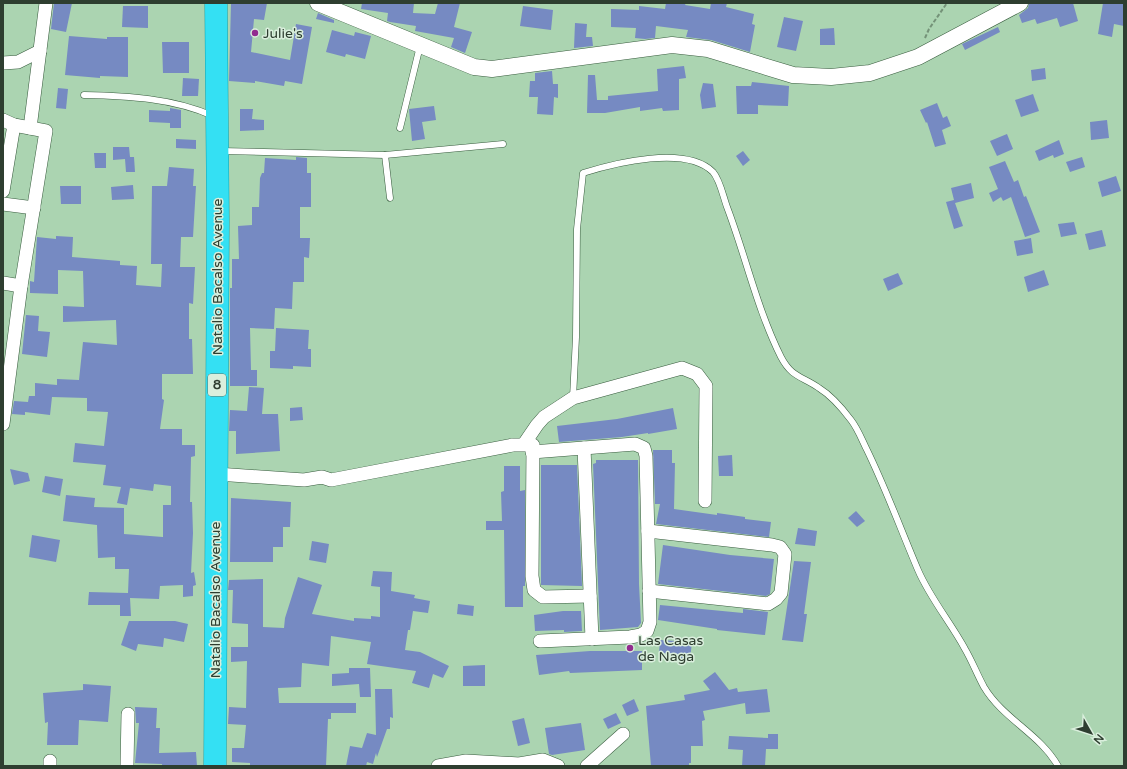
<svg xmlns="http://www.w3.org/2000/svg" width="1127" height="769" font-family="'Varela Round',sans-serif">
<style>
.building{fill:#768ac2}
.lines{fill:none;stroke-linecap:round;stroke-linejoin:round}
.service-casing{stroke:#385c3e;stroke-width:7}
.minor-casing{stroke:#385c3e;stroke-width:14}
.tertiary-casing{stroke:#385c3e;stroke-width:17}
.trunk-casing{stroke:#11a2ad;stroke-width:23}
.path{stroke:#749278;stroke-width:2;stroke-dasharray:4 2;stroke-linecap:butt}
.service{stroke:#fff;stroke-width:6}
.minor{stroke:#fff;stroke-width:13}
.tertiary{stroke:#fff;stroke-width:16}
.trunk{stroke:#34e0f3;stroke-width:22}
.poi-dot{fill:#922b8f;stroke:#daefdd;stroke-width:1.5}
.labels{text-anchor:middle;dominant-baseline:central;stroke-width:3;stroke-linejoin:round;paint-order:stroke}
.shield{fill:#daefdd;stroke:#627364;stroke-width:1}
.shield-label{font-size:13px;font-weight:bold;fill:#2e3e30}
.poi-label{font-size:14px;fill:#2e3e30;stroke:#daefdd;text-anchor:start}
.street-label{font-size:14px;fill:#2e3e30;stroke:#daefdd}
</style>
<rect width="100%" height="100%" fill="#abd4b1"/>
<!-- building -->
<g class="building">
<path d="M54,3H72L66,32L51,29Z"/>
<path d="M231,3H267L264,20L254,19L251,52L290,60L296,24L312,27L302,84L285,81L284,86L255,81V83L229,81Z"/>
<path d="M362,3H414L413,13L435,14L438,3H460L454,27L472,32L465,53L451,47L454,38L415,31L416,26L390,22L387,21L388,13L361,9Z"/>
<path d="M666,3H686L685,5L710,9L711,3H727L726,7L754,14L752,24L755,25L750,52L711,40L686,37L688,30L656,26L655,38L645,39L635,38L636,28L611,27V9L639,10V6L665,9Z"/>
<path d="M1029,3H1073L1078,21L1060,27L1057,18L1037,24L1035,19L1022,23L1019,15L1028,8Z"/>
<path d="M1103,3H1124V26L1114,24L1112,37L1098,34Z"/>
<path d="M123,6H148V28L122,27Z"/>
<path d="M523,6L553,10L551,30L520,26Z"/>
<path d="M318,13L334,20V23L316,19Z"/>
<path d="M784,17L803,21L796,51L777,47Z"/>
<path d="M575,23L587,24L586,37H592L593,46L574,48Z"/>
<path d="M998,27L1000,32L965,50L962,44Z"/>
<path d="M834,28L835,45H820V29Z"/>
<path d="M332,30L354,36L355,32L371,36L365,59L346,54L345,57L326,52Z"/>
<path d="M69,36L107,39V37H128V77L100,76V78L65,75Z"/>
<path d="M162,42H189V73H163Z"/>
<path d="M684,66L686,78L679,79V110L663,111L662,108L640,111V107L605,113H587L588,75H595L597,100H608V96L658,91L657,69Z"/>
<path d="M1045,68L1046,79L1032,81L1031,70Z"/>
<path d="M552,71L553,84H558V98L554,97L553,115L537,114L538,97H529L530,81H535V73Z"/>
<path d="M183,78L199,79L198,96H182Z"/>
<path d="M752,82L789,86L788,106L758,105V114H737L736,86H751Z"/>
<path d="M703,83L713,84L716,107L702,109L700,95Z"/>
<path d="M58,88L68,89L66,109L56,108Z"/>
<path d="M1033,94L1039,111L1021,117L1015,100Z"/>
<path d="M937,103L943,118L947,116L951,126L942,130L946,144L935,147L927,122L926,123L920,110Z"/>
<path d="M434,106L436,120L422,122L425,139L412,141L409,109Z"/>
<path d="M170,108L181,110V128H170V123L149,122V110L170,111Z"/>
<path d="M240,109H253L252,119L264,120V130L240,131Z"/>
<path d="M1107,120L1109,138L1091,140L1090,122Z"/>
<path d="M1007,134L1013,149L997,156L990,141Z"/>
<path d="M176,139L196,140V149L176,148Z"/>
<path d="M1059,140L1064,154L1054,158L1053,155L1039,161L1035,151Z"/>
<path d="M113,147H129L130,157H134L135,172H126L125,159L113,160Z"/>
<path d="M743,151L750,160L743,166L736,156Z"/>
<path d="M94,153H106V168H95Z"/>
<path d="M296,157L307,158V173H311V207H300V238H310L309,258L304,257V282H293L292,309L275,308L274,329L250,328L251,370H257V386H230V288H232V259H239L238,226L252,225V207H259L260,178L262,173H264L265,158L296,160Z"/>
<path d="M1082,157L1085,167L1070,172L1066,162Z"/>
<path d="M1005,161L1014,182L1018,180L1024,197L1026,196L1040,232L1025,237L1011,197L1003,201L1001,197L993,202L989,193L998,189L989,167Z"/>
<path d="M169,167L194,169L193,186H196L193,237H181L180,267H195L193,304L189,303V339H192L193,374H162V399L164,400L160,429H182V445H195V456L191,457L190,502H192L193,533L191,573L194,572L196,585L193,586V596L183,597V585L160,586L159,599L130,598L131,616H120V605H88L89,592L128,593L129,569H115V557L98,558L97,525L63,521L66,495L95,498L94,507L124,508V534L163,537V505H171V486L154,484L153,491L130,488L127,505L117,503L121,487L103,485L106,465L73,462L75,443L104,446L108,412L87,411V398L52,397L50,415L25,412V415L12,414L14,401L28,402L29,396H35V383L57,385V379L79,380L83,342L117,345L116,320L63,322V306L84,307L83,271L58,270V294L30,293V281L34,282L37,237L56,239V236L73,237L72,257L120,261V265L137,266L136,285L161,287L162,264H151L152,186H167Z"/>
<path d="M1116,176L1121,191L1102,197L1098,182Z"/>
<path d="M971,183L974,198L955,203L963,226L954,229L946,202L954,200L951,188Z"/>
<path d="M133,185L134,199L112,200L111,187Z"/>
<path d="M60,186H81V204H61Z"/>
<path d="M1074,222L1077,234L1061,237L1058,224Z"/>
<path d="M1102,230L1106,246L1089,250L1085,234Z"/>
<path d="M1031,238L1033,253L1017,256L1014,241Z"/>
<path d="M1044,270L1049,285L1028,292L1024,277Z"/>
<path d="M898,273L903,284L888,291L883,279Z"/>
<path d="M26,315L39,316L38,331L50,332L47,357L22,354Z"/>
<path d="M276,328L309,330L308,349H311V367L293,366V369L270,368V351H275Z"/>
<path d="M249,387L264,388L262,414H278L280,451L236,454V431H229L230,410L247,411Z"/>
<path d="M302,407L303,420L290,421V408Z"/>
<path d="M673,408L677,429L648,434V433L622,437L559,442L557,426L617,419Z"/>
<path d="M653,450H672V463H675L674,509L717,515V513L745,517V519L771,522L769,537L656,524L660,504H655Z"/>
<path d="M732,455L733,476H719L718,456Z"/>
<path d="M596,460H638L639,584L641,623L638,627L600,630L593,464L596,463Z"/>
<path d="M541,465H577L582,586L541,585Z"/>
<path d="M504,466H520V491L525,490V586H523V607H505L504,530H486V521H502L501,492L504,491Z"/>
<path d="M10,469L28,473L30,481L14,485Z"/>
<path d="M45,476L63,479L60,496L42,492Z"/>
<path d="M231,498L291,502L290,527H283V547H273V562H230Z"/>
<path d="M856,511L865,521L857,527L848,518Z"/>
<path d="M798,528L817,531L815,546L795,544Z"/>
<path d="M32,535L60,540L56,562L29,557Z"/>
<path d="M312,541L329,544L326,563L309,560Z"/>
<path d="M663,545L730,555L774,559L770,594L766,596L658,584Z"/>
<path d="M794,561L811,562L804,614H807L803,642L782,640Z"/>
<path d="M373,571L392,572L391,591L415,595L414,598L430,601L428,613L413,611L410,630H408L405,650L420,652L449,666L443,678L433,674L429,688L412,683L416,671L367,664L371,642L331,636L329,666L302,663L301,687L278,688L279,703H356V713H331V719H328L326,766H250V763L232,762V748H244L246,725L228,724L229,707L246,708L247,661L231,662V647H248V624L232,623L233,590H228L229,580L263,579V627L284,628L285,618L298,577L322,585L312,614L354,621V618L371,619V616L380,617V587L371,586Z"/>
<path d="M458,604L474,606L473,616L457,614Z"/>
<path d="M660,605L743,613V609L768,612L765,635L717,630V629L658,620Z"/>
<path d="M563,611H581L582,631L564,632V630L535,631L534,615Z"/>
<path d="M129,621H175L188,624L184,642L164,638L163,647L138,644L136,651L121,645Z"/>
<path d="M660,640L692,642L690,659L679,658L680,654L659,653Z"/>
<path d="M590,651H642V670L570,673L569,671L539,675L536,655Z"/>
<path d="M485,665V686H463V666Z"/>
<path d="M349,668H370L371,697H360L359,684L332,686V674L349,673Z"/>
<path d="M715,672L729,690L737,688L738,692L767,689L770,712L746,714L745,703L703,711L705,720L702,721L703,746H691V763H689V766H651L646,706L685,700L684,695L710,690L703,681Z"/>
<path d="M83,684L111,686L108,722L79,720L78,745H47L48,722L45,723L43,693L83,690Z"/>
<path d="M375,689H392L393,718L390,717V729H387L377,757L376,753L373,764L367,762L366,766H346L350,746L362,748L367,733L376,735Z"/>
<path d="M634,699L639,711L627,716L622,705Z"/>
<path d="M135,707L157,708L156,728H160L159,753L196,752L197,766H162V764L135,763L139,723H136Z"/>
<path d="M616,713L621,723L608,729L603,719Z"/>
<path d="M524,718L530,743L518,746L512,721Z"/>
<path d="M581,723L585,750L552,755L549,754L545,728Z"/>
<path d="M768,734H778V749H766L765,766H742L743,750L728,749L729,736L768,738Z"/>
</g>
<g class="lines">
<!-- service casing -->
<g class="service-casing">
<g id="service">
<path d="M84,95C127,96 173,98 213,116"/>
<path d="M400,128L420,46"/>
<path d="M221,151L385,155L503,144"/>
<path d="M385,155L390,198"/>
<path d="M573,398L576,337L577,229L583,173C615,163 686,145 713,172C720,180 723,196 727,207C746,257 757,309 781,357C792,378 802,376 819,388C832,396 842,408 851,420C858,429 862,440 867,450C886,489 901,530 918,570C930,598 951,623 965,649C972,661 977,674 984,687C1003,719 1040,734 1058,766"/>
</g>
</g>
<!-- minor casing -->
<g class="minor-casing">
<g id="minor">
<path d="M3,63L18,62L40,51"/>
<path d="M3,120L14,125L46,131L21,286L3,424"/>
<path d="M30,128L46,3"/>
<path d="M3,191L14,125"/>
<path d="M3,204L34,208"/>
<path d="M3,283L21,286"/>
<path d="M524,444L537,425L544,417L573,398L682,368L697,374L706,386L705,501"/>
<path d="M584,448L592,639"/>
<path d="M532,452L635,444L644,448L646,456L650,622L647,631L641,635L630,637L540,641"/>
<path d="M217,474L304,480L322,477L331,480L513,445H533L532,576L534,590L543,597L590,596"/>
<path d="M648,531L772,545L780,547L785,554L781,593L776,599L768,604L649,591"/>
<path d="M50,766V761"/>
<path d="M127,766L128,714"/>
<path d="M438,766L466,761L519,764L543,760L558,766"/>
<path d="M587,766L623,734"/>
</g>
</g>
<!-- tertiary casing -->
<g class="tertiary-casing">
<path id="tertiary" d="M318,3L474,67L492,69L672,45L708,49L793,75L831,77L870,73L918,57L1020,3"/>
</g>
<!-- trunk casing -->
<g class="trunk-casing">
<path id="trunk" d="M215,766L218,222L216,3"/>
</g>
<!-- path -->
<path class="path" d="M925,38L929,29L947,3"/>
<!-- service -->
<use href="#service" class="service"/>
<!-- minor -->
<use href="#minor" class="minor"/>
<!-- tertiary -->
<use href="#tertiary" class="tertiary"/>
<!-- trunk -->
<use href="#trunk" class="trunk"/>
</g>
<!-- markers -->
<g class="poi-dot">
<circle cx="255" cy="33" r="4"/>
<circle cx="630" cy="648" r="4"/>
</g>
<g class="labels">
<!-- shield labels -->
<rect class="shield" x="208" y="374" width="18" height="22" rx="3"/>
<g class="shield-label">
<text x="217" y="385">8</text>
</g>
<!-- poi labels -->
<g class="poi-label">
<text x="263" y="33">Julie's</text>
<text x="638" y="640">Las Casas<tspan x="638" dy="16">de Naga</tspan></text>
</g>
<!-- street labels -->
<g class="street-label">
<text transform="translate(217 277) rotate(-90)">Natalio Bacalso Avenue</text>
<text transform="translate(215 600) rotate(-90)">Natalio Bacalso Avenue</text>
</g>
</g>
<!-- border -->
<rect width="1127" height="769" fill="none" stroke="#2e3e30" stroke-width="8"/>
<!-- north arrow -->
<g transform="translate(1091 733) rotate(129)" stroke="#daefdd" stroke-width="3" paint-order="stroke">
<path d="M0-3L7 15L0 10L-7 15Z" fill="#2e3e30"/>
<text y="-6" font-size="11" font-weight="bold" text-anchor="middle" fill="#2e3e30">N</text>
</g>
</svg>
